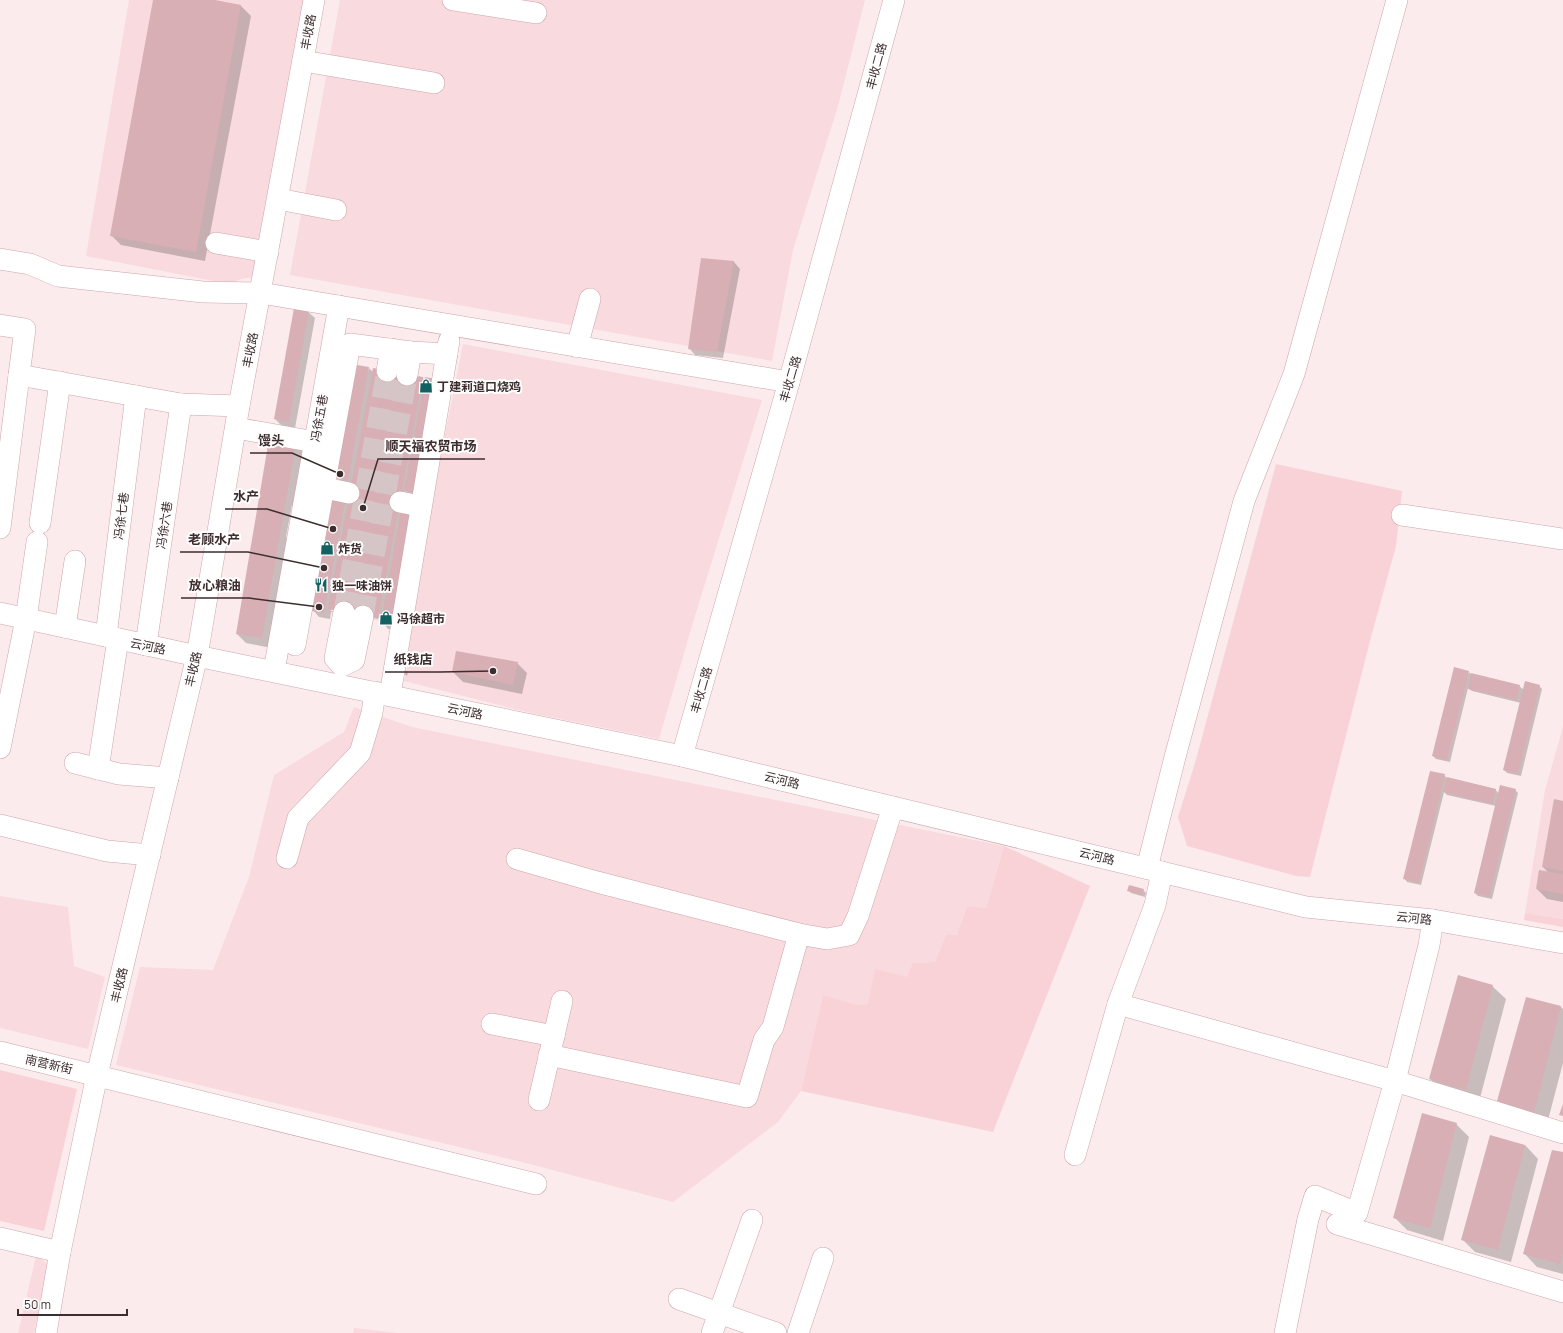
<svg xmlns="http://www.w3.org/2000/svg" width="1563" height="1333" font-family="Manrope,'Noto Sans SC',sans-serif">
<style>
.built{fill:#f9dade}
.green{fill:#f9d2d7}
.shadow{fill:#0003;fill-rule:evenodd}
.building{fill:#d8afb4}
.lines{fill:none;stroke-linecap:round;stroke-linejoin:round}
.minor-tunnel{stroke:#d6c5c7;stroke-width:21;stroke-dasharray:21 10;stroke-linecap:butt}
.minor-casing{stroke:#cda5aa;stroke-width:22}
.minor{stroke:#fff;stroke-width:21}
.labels{text-anchor:middle;dominant-baseline:central;stroke-width:4;stroke-linejoin:round;paint-order:stroke}
.street-label{font-size:12px;fill:#3d2d2f;stroke:#fdfdfd}
.poi-label{font-size:12px;font-weight:bold;fill:#3d2d2f;stroke:#fdfdfd;text-anchor:start}
.leader{fill:none;stroke:#3d2d2f;stroke-width:1.5}
.callout-dot{fill:#3d2d2f;stroke:#fdfdfd;stroke-width:1.5}
.callout-label{font-size:13px;text-anchor:middle;font-weight:bold;fill:#3d2d2f;stroke:#fdfdfd;stroke-width:4;stroke-linejoin:round;paint-order:stroke}
</style>
<rect width="100%" height="100%" fill="#fcebed"/>
<!-- built -->
<g class="built">
<path d="M129,0H305L254,277L241,279L229,284L86,256Z"/>
<path d="M340,0H865L838,106L793,250L772,361L290,275Z"/>
<path d="M463,344L762,400L694,619L659,739L531,713L404,681L408,665L405,661L421,570L442,449Z"/>
<path d="M354,707L412,727L1004,846L986,908L967,906L957,935H946L935,962L914,963L908,977L868,1004L858,1005L823,995L801,1091L778,1122L673,1202L522,1162L116,1065L140,967L213,970L249,877L274,775L344,732Z"/>
<path d="M1563,727V919L1525,913L1545,790Z"/>
<path d="M0,896L68,907L74,966L105,977L88,1049L0,1028Z"/>
<path d="M36,1256L48,1264L34,1333H18Z"/>
<path d="M354,1328L398,1333H353Z"/>
</g>
<!-- green -->
<g class="green">
<path d="M1276,464L1402,491L1396,546L1370,641L1310,877L1296,876L1187,846L1178,817L1195,763Z"/>
<path d="M1004,846L1090,886L993,1132L801,1091L823,995L858,1005L868,1004L875,969L907,977L913,963L935,962L946,935H957L967,906L986,908Z"/>
<path d="M1525,913L1563,919V927L1524,920Z"/>
<path d="M0,1070L77,1089L44,1231L0,1221Z"/>
</g>
<!-- shadow -->
<g class="shadow">
<path d="M154,0H209L241,6L251,16L205,261L121,245L111,235Z"/>
<path d="M702,259L734,262L740,269L723,358L695,355L689,348Z"/>
<path d="M308,312L315,318L295,428L281,425L275,419Z"/>
<path d="M369,368L373,372V369L423,378L425,381L422,498L411,496L405,491L402,511L398,631L388,629L382,621L331,612L330,619L319,617L313,610L344,500L348,504L344,484L337,478ZM331,609L384,619L383,621L331,611Z"/>
<path d="M295,444L305,454L296,505H292L286,537L290,541L271,648L246,643L237,634Z"/>
<path d="M517,663L527,673L522,694L463,682L453,672Z"/>
<path d="M404,669L408,672L407,676L403,673Z"/>
<path d="M1469,672L1472,675L1519,686L1524,690L1539,686L1542,689L1521,776L1507,773L1504,770L1521,703L1472,691L1468,688L1450,762L1436,759L1433,756Z"/>
<path d="M1444,775L1447,778L1495,789L1499,794L1515,790L1518,793L1492,899L1478,896L1475,893L1496,806L1447,795L1444,792L1421,885L1407,882L1405,879Z"/>
<path d="M1563,802V902L1547,899L1537,889L1549,873L1543,867Z"/>
<path d="M1128,890H1143L1146,893L1145,897L1131,893Z"/>
<path d="M1492,986L1506,999L1479,1102L1443,1092L1430,1079Z"/>
<path d="M1527,998L1561,1007L1563,1009V1063L1547,1124L1512,1114L1498,1101Z"/>
<path d="M1456,1124L1469,1137L1443,1241L1407,1230L1394,1217Z"/>
<path d="M1525,1145L1538,1159L1511,1262L1475,1252L1462,1239Z"/>
<path d="M1563,1153V1274L1537,1267L1524,1253Z"/>
</g>
<!-- building -->
<g class="building">
<path d="M153,0H215L241,5L196,252L110,236Z"/>
<path d="M701,258L734,261L717,352L688,349Z"/>
<path d="M294,308L309,311L289,422L274,419Z"/>
<path d="M357,365L369,367L348,480L336,478Z"/>
<path d="M373,368L423,377L378,619L328,609Z"/>
<path d="M425,377L436,379L416,493L404,490Z"/>
<path d="M269,439L296,443L262,638L236,634Z"/>
<path d="M333,497L345,500L324,613L312,611Z"/>
<path d="M401,509L413,512L392,625L381,623Z"/>
<path d="M456,651L518,662L513,685L452,672Z"/>
<path d="M1454,667L1469,671L1447,760L1432,756Z"/>
<path d="M1471,673L1520,685L1517,700L1468,689Z"/>
<path d="M1525,681L1540,685L1518,774L1503,770Z"/>
<path d="M1430,771L1445,774L1419,883L1403,879Z"/>
<path d="M1447,777L1496,789L1492,804L1443,792Z"/>
<path d="M1500,785L1516,789L1489,897L1474,893Z"/>
<path d="M1554,799L1563,801V871L1542,867Z"/>
<path d="M1539,870L1563,874V894L1536,889Z"/>
<path d="M1129,885L1144,889L1142,895L1127,891Z"/>
<path d="M1458,975L1493,985L1466,1090L1429,1079Z"/>
<path d="M1526,997L1561,1006L1534,1112L1497,1101Z"/>
<path d="M1563,1104V1116L1559,1115Z"/>
<path d="M1422,1113L1457,1123L1430,1228L1393,1218Z"/>
<path d="M1490,1135L1525,1145L1498,1250L1461,1240Z"/>
<path d="M1552,1150L1563,1152V1253L1560,1264L1523,1254Z"/>
</g>
<g class="lines">
<!-- minor-tunnel -->
<g class="minor-tunnel">
<path d="M344,612L387,371"/>
<path d="M363,616L407,375"/>
</g>
<!-- minor casing -->
<g class="minor-casing">
<g id="minor">
<path d="M453,0L536,13"/>
<path d="M303,61L434,83"/>
<path d="M278,199L336,210"/>
<path d="M216,243L268,252"/>
<path d="M0,259L30,264L58,276L203,292L261,293L789,382"/>
<path d="M0,325L25,329L19,375L181,404L239,406"/>
<path d="M577,347L590,299"/>
<path d="M387,371L391,349"/>
<path d="M407,375L411,352"/>
<path d="M236,428L315,442"/>
<path d="M325,488L349,493"/>
<path d="M400,502L410,504"/>
<path d="M1402,515L1563,539"/>
<path d="M40,523L60,382"/>
<path d="M0,528L19,375"/>
<path d="M344,612L335,658L342,666L354,660L363,616"/>
<path d="M0,613L197,656L682,756L1306,907L1433,920L1563,943"/>
<path d="M65,627L75,561"/>
<path d="M106,636L136,396"/>
<path d="M146,645L181,404"/>
<path d="M295,645L350,344L411,352L447,354"/>
<path d="M274,671L339,306"/>
<path d="M390,695L449,341"/>
<path d="M0,748L26,619L37,542"/>
<path d="M682,756L789,382L894,0"/>
<path d="M75,763L119,774L168,778"/>
<path d="M98,769L118,639"/>
<path d="M0,825L107,851L150,855"/>
<path d="M287,858L298,818L360,753L372,713L375,692"/>
<path d="M517,859L597,882L799,934L827,939L849,935L858,916L893,807"/>
<path d="M1147,868L1175,757L1244,501L1294,374L1397,0"/>
<path d="M1118,1004L1395,1081L1563,1133"/>
<path d="M492,1024L554,1036"/>
<path d="M0,1052L536,1184"/>
<path d="M549,1055L747,1097L764,1040L773,1027L799,934"/>
<path d="M539,1100L562,1001"/>
<path d="M1075,1155L1118,1004L1155,905L1162,872"/>
<path d="M1337,1224L1563,1292"/>
<path d="M0,1238L60,1252"/>
<path d="M679,1299L776,1333"/>
<path d="M46,1333L60,1252L97,1075L197,656L239,406L314,0"/>
<path d="M712,1333L752,1220"/>
<path d="M798,1333L823,1258"/>
<path d="M1285,1333L1308,1219L1315,1196L1357,1213L1395,1081L1429,945L1433,920"/>
</g>
</g>
<!-- minor -->
<use href="#minor" class="minor"/>
</g>
<!-- icons -->
<defs>
<g id="shop-bare" transform="scale(1.08)"><path d="M-5-2.5h2.3a2.7 3.5 0 0 1 5.4 0H5L5.5 6h-11ZM-1.5-2.5h3a1.5 2.3 0 0 0-3 0Z" fill="#126262" stroke="#fdfdfd" stroke-width="2.5" paint-order="stroke"/></g>
<g id="restaurant-bare" transform="scale(1.08)"><path d="M-5-6h1v4h1v-4h1v4h1v-4h1v5L-1.5 .5V6h-2V.5L-5-1ZM5-6V6H3V1.5H1.5Q1.5-4 5-6Z" fill="#126262" stroke="#fdfdfd" stroke-width="2.5" paint-order="stroke"/></g>
</defs>
<g fill-rule="evenodd">
<use href="#shop-bare" x="426" y="386"/>
<use href="#shop-bare" x="327" y="548"/>
<use href="#restaurant-bare" x="321" y="585"/>
<use href="#shop-bare" x="386" y="618"/>
</g>
<g class="labels">
<!-- street labels -->
<g class="street-label">
<text transform="translate(308 32) rotate(-80)">丰收路</text>
<text transform="translate(876 66) rotate(-75)">丰收二路</text>
<text transform="translate(250 350) rotate(-79)">丰收路</text>
<text transform="translate(790 379) rotate(-74)">丰收二路</text>
<text transform="translate(319 418) rotate(-80)">冯徐五巷</text>
<text transform="translate(121 516) rotate(-83)">冯徐七巷</text>
<text transform="translate(164 525) rotate(-82)">冯徐六巷</text>
<text transform="translate(148 646) rotate(12)">云河路</text>
<text transform="translate(193 669) rotate(-77)">丰收路</text>
<text transform="translate(701 690) rotate(-74)">丰收二路</text>
<text transform="translate(465 711) rotate(12)">云河路</text>
<text transform="translate(782 780) rotate(14)">云河路</text>
<text transform="translate(1097 856) rotate(14)">云河路</text>
<text transform="translate(1414 918) rotate(6)">云河路</text>
<text transform="translate(119 985) rotate(-77)">丰收路</text>
<text transform="translate(49 1064) rotate(13)">南营新街</text>
</g>
<!-- poi labels -->
<g class="poi-label">
<text x="437" y="386">丁建莉道口烧鸡</text>
<text x="338" y="548">炸货</text>
<text x="332" y="585">独一味油饼</text>
<text x="397" y="618">冯徐超市</text>
</g>
</g>
<!-- callouts -->
<path class="leader" d="M340 474L292 453H250M363 508L378 459H485M333 529L267 509H225M324 568L248 552H180M319 607L249 598H181M493 671L440 672H385"/>
<g class="callout-dot">
<circle cx="340" cy="474" r="4"/>
<circle cx="363" cy="508" r="4"/>
<circle cx="333" cy="529" r="4"/>
<circle cx="324" cy="568" r="4"/>
<circle cx="319" cy="607" r="4"/>
<circle cx="493" cy="671" r="4"/>
</g>
<g class="callout-label">
<text x="271" y="445">馒头</text>
<text x="431" y="451">顺天福农贸市场</text>
<text x="246" y="501">水产</text>
<text x="214" y="544">老顾水产</text>
<text x="215" y="590">放心粮油</text>
<text x="413" y="664">纸钱店</text>
</g>
<!-- scale -->
<path d="M18 1309v6h109v-6" fill="none" stroke="#3d2d2f" stroke-width="2"/>
<text x="24" y="1309" font-size="12" fill="#3d2d2f" stroke="#fdfdfd" stroke-width="3" paint-order="stroke">50 m</text>
</svg>
